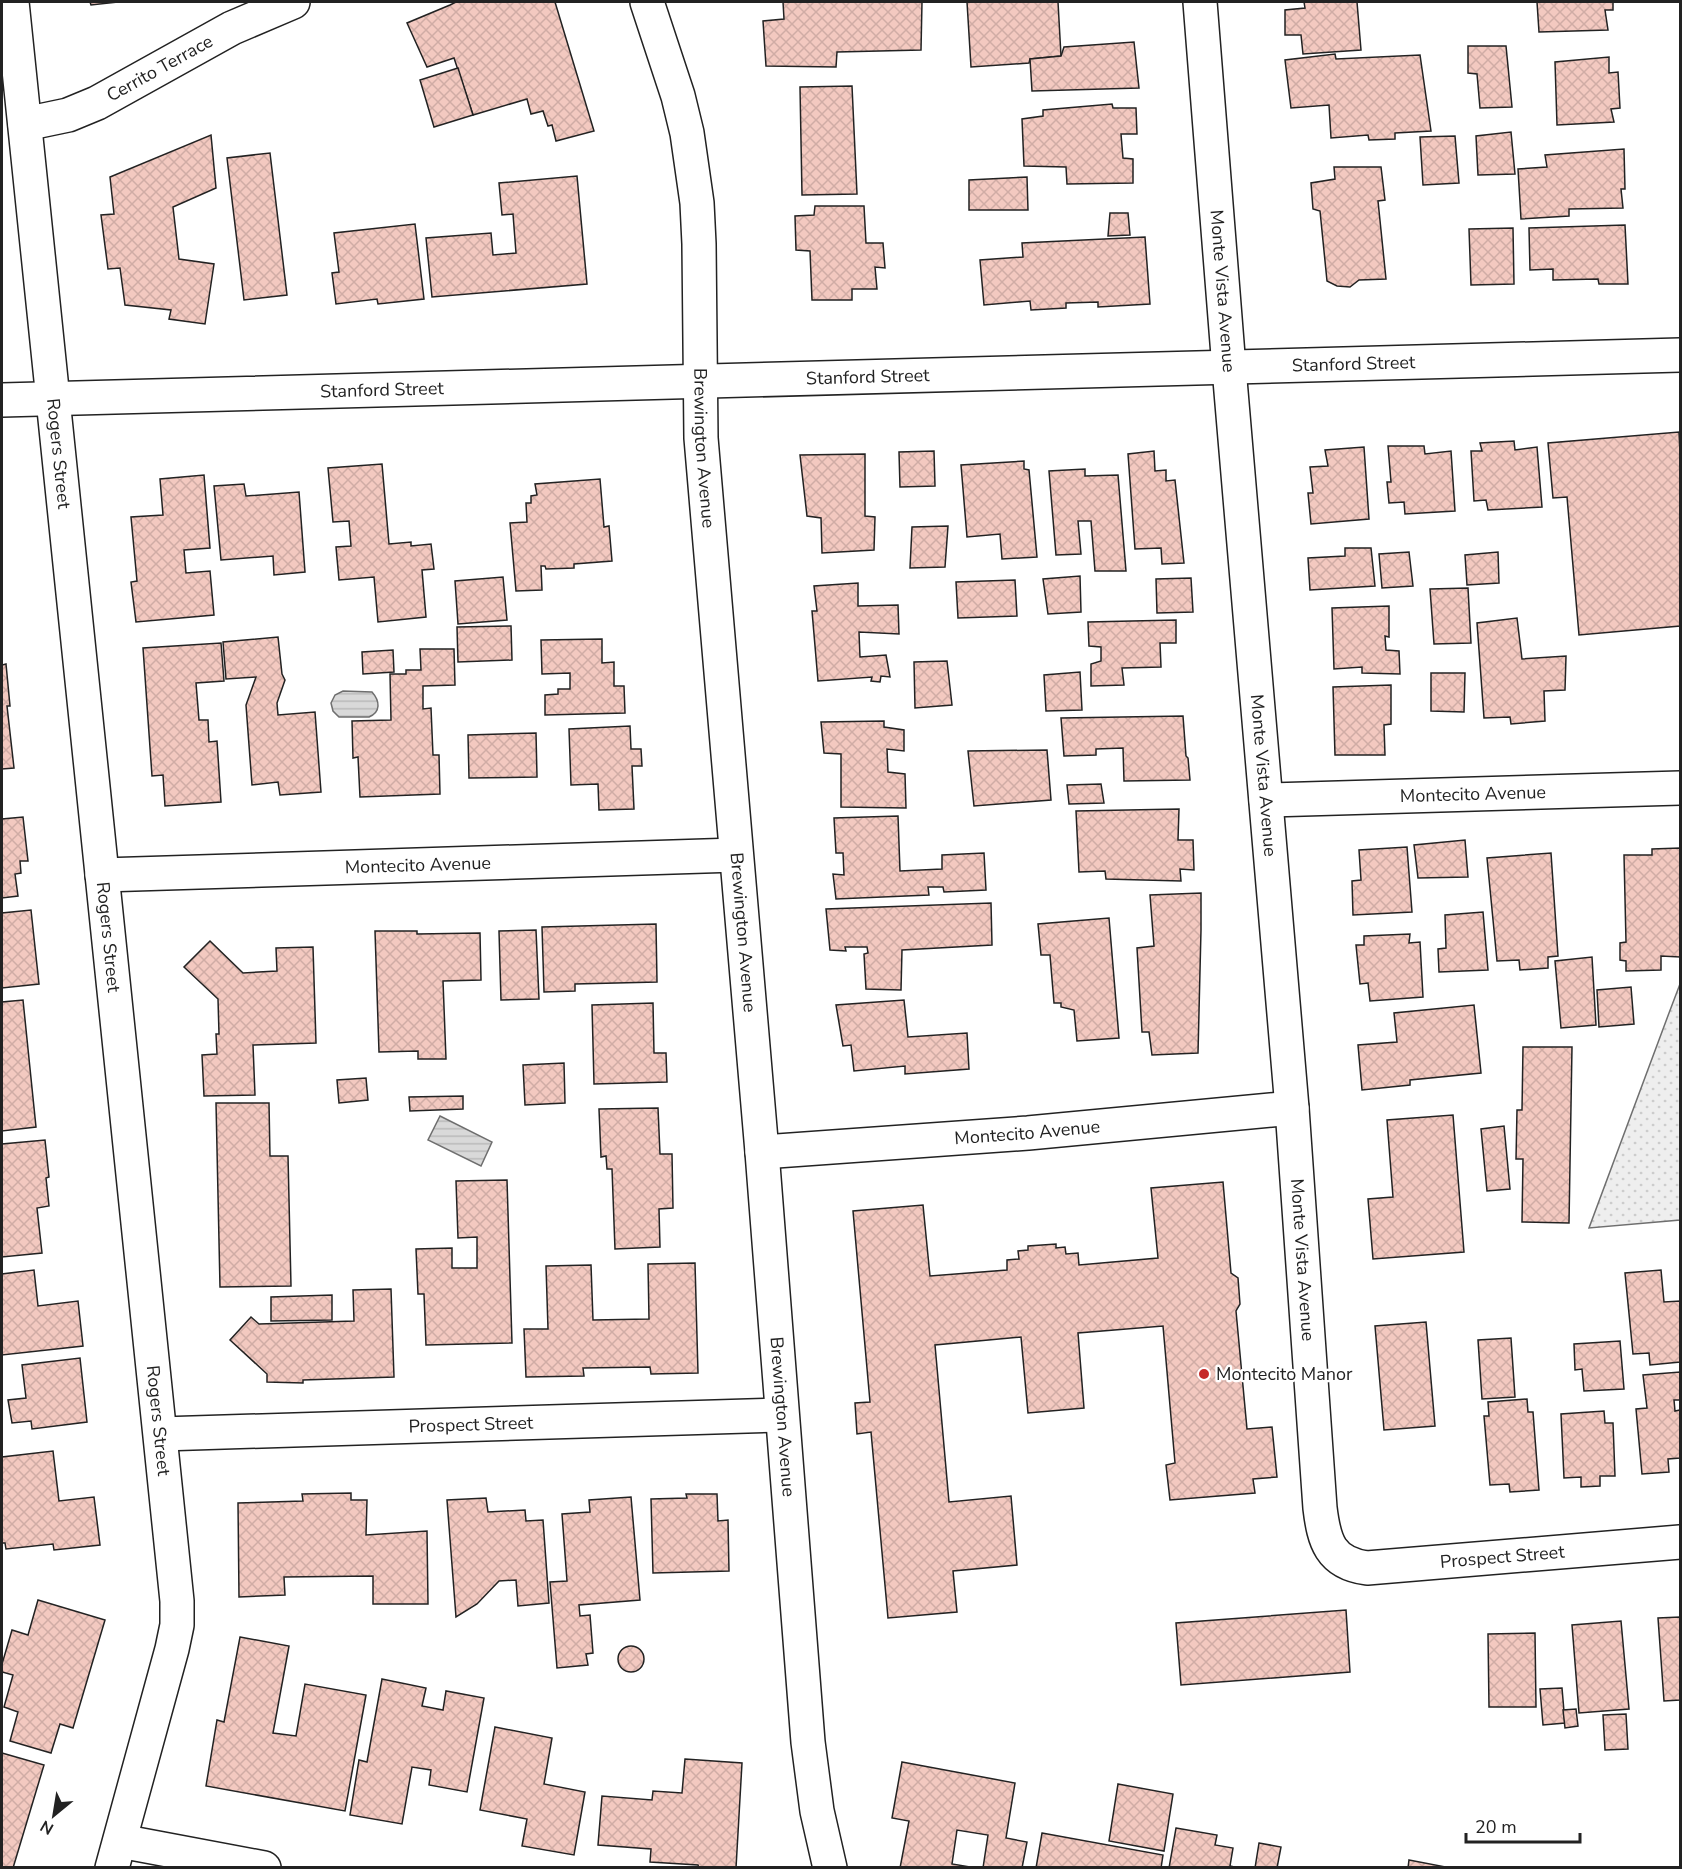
<svg xmlns="http://www.w3.org/2000/svg" width="1682" height="1869" font-family="'Nunito Sans',sans-serif">
<style>
.park{fill:url(#park-dots);stroke:#6f6f6f;stroke-width:1.5}
.water{fill:url(#water-rules);stroke:#6f6f6f;stroke-width:1.5}
.building{fill:url(#building-cross-hatch);stroke:#222;stroke-width:1.5}
.lines{fill:none;stroke-linecap:round;stroke-linejoin:round}
.minor-casing{stroke:#222;stroke-width:36}
.tertiary-casing{stroke:#222;stroke-width:36}
.minor{stroke:#fff;stroke-width:33}
.tertiary{stroke:#fff;stroke-width:33}
.poi-dot{fill:#c62828;stroke:#fff;stroke-width:2}
.labels{text-anchor:middle;dominant-baseline:central;stroke-width:4.5;stroke-linejoin:round;paint-order:stroke}
.street-label{font-size:18px;fill:#222;stroke:#fff}
.poi-label{font-size:18px;fill:#222;stroke:#fff;text-anchor:start}
</style>
<defs>
<pattern id="park-dots" width="8" height="8" patternUnits="userSpaceOnUse" patternTransform="scale(1.5)"><rect width="8" height="8" fill="#eee"/><path d="M2 2h.1M6 6h.1" fill="none" stroke="#ccc" stroke-width="1.8" stroke-linecap="round"/></pattern>
<pattern id="water-rules" width="6" height="5" patternUnits="userSpaceOnUse" patternTransform="scale(1.5)"><rect width="6" height="5" fill="#d9d9d9"/><path d="M0 2.5h6" fill="none" stroke="#bababa"/></pattern>
<pattern id="building-cross-hatch" width="8" height="8" patternUnits="userSpaceOnUse" patternTransform="scale(1.5)"><rect width="8" height="8" fill="#f3c9c0"/><path d="M0 0l8 8M0 8l8-8" fill="none" stroke="#d0aca5"/></pattern>
</defs>
<rect width="100%" height="100%" fill="#fff"/>
<!-- park -->
<path class="park" d="M1680,984V1220L1589,1228L1669,1013Z"/>
<!-- water -->
<g class="water">
<path d="M343,691L372,692C380,701 381,712 369,717H339L333,711L331,703L335,695Z"/>
<path d="M440,1116L492,1142L481,1166L428,1140Z"/>
</g>
<!-- building -->
<g class="building">
<path d="M90,2H118L91,5Z"/>
<path d="M456,2H555L594,131L556,141L552,125L548,126L543,111L531,114L527,99L473,115L454,58L427,67L407,23L450,5Z"/>
<path d="M783,2H922L921,50L837,52L836,67L766,66L763,21L784,19Z"/>
<path d="M967,2H1058L1061,56L1030,59L1029,63L971,67Z"/>
<path d="M1304,2H1357L1361,50L1303,54L1301,35H1285V10L1305,8Z"/>
<path d="M1537,2H1613V10H1605L1608,30L1539,32Z"/>
<path d="M1134,42L1139,88L1032,91L1030,59L1061,56L1064,47Z"/>
<path d="M1468,46H1506L1512,107L1480,108L1477,74L1468,73Z"/>
<path d="M1335,54L1336,59L1420,55L1431,131L1395,133V139L1369,140L1368,135L1331,138L1329,105L1291,108L1285,60Z"/>
<path d="M1609,57V73L1618,72L1620,108L1611,109L1614,122L1557,125L1555,62Z"/>
<path d="M458,68L473,115L434,127L420,80Z"/>
<path d="M852,86L857,194L802,195L800,87Z"/>
<path d="M1112,104L1113,108H1136L1137,134H1121L1123,158L1133,159V183L1067,184L1066,167L1024,166L1022,119L1043,116V110Z"/>
<path d="M1511,132L1515,174L1478,175L1476,136Z"/>
<path d="M211,135L216,188L173,207L179,259L214,264L205,324L169,319L171,310L125,305L120,268L108,269L101,215L114,214L110,177Z"/>
<path d="M1455,136L1459,183L1423,185L1420,137Z"/>
<path d="M1624,149L1625,189H1621L1623,208L1569,209V216L1521,219L1518,169L1547,167L1545,155Z"/>
<path d="M270,153L287,295L244,300L227,158Z"/>
<path d="M1334,167H1381L1385,200L1378,201L1386,279L1359,280L1350,287L1337,286L1327,281L1320,211L1313,209L1311,183L1335,179Z"/>
<path d="M577,176L587,284L432,297L426,238L491,233L493,255L516,253L513,214L502,215L499,183Z"/>
<path d="M1027,177L1028,210H969V180Z"/>
<path d="M815,206H864L866,243H883L885,268L875,267L877,289H852V300H812L810,251L796,250L795,216L814,215Z"/>
<path d="M1110,213H1128L1130,235L1108,236Z"/>
<path d="M415,224L424,299L378,304L377,299L336,304L332,273L339,272L334,233Z"/>
<path d="M1625,225L1628,284H1599L1598,279L1553,280V269L1530,270L1529,228Z"/>
<path d="M1513,228L1514,284L1471,285L1469,229Z"/>
<path d="M1145,237L1150,304L1098,307V302L1066,303V308L1031,310L1030,301L984,305L980,260L1023,257L1022,243Z"/>
<path d="M1679,432L1680,452V626L1579,635L1567,497L1553,498L1548,443Z"/>
<path d="M1514,441L1515,450L1537,447L1542,507L1488,510L1486,500L1474,501L1471,451H1482L1480,443Z"/>
<path d="M1388,446H1424L1425,454L1451,451L1455,511L1405,514L1404,502L1389,503L1387,482H1391Z"/>
<path d="M1364,447L1369,519L1311,524L1308,493H1313L1310,467L1328,466L1325,450Z"/>
<path d="M934,451L935,486L900,487L899,452Z"/>
<path d="M1154,451L1155,471L1166,470V481L1175,480L1184,563L1162,564L1161,548L1135,549L1128,454Z"/>
<path d="M865,454V516L875,517L874,550L822,553L821,518L807,516L800,455Z"/>
<path d="M1024,461V469L1029,470L1037,557L1002,559L1000,534L967,537L961,465Z"/>
<path d="M382,464L389,544L411,542V546L431,544L434,569L422,570L426,617L378,622L374,577L339,580L336,547L351,546L349,521L333,522L328,468Z"/>
<path d="M1085,469V476L1118,475L1126,571H1095L1091,521H1078L1081,554L1056,555L1049,471Z"/>
<path d="M204,475L210,548L184,550L186,573L210,571L214,615L136,622L131,582L137,581L131,517L163,515L160,479Z"/>
<path d="M600,479L604,527L609,526L612,561L574,564V568L546,569L545,566H541L542,590L516,591L510,523L527,522L526,503H531V496L537,495L535,484Z"/>
<path d="M244,484L246,496L299,492L305,572L274,575L273,556L221,560L214,486Z"/>
<path d="M948,526L945,567L910,568L912,527Z"/>
<path d="M1345,548H1371L1375,586L1310,590L1308,558L1345,556Z"/>
<path d="M1409,552L1413,586L1382,588L1379,554Z"/>
<path d="M1498,552L1499,583L1467,585L1465,555Z"/>
<path d="M1080,576L1081,612L1048,614L1043,579Z"/>
<path d="M503,577L507,620L458,624L455,581Z"/>
<path d="M1191,578L1193,612L1157,613L1156,579Z"/>
<path d="M1015,580L1017,616L958,618L956,582Z"/>
<path d="M858,583V606L898,605L899,634L859,632L860,657L886,655L890,677L881,676L880,682L871,681L872,677L818,681L812,611H817L814,586Z"/>
<path d="M1468,588L1471,643L1434,644L1430,589Z"/>
<path d="M1389,606V637L1385,636L1386,650L1399,651L1400,674L1362,673V667L1334,669L1332,608Z"/>
<path d="M1517,618L1522,659L1566,656L1565,690L1544,691L1545,721L1511,724L1510,717L1484,718L1477,623Z"/>
<path d="M1176,620V643H1160L1161,667L1122,668L1124,685L1091,686V664L1101,661V647L1089,646L1088,622Z"/>
<path d="M511,626L512,660L458,662L457,627Z"/>
<path d="M278,637L282,674L285,680L277,703L278,715L315,712L321,792L280,795L278,782L252,785L246,705L256,677L226,679L223,642Z"/>
<path d="M602,639V663L614,662V686H624L625,713L545,715V695L558,694V689H570V673L542,674L541,640Z"/>
<path d="M221,643L224,681L196,683L199,720H208L209,742L217,741L221,802L165,806L163,775L152,776L143,648Z"/>
<path d="M420,649H454L455,685L423,686V709L431,708L433,755H439L440,794L360,797L358,757L353,758L352,721L391,720L390,674H406V670H421Z"/>
<path d="M393,650L394,672L363,674L362,652Z"/>
<path d="M947,661L952,705L915,708L914,662Z"/>
<path d="M6,664L10,706H7L14,768L2,769V665Z"/>
<path d="M1080,672L1082,710L1046,711L1044,675Z"/>
<path d="M1431,673H1465L1464,712L1431,711Z"/>
<path d="M1391,685V724L1384,725L1385,755H1335L1333,687Z"/>
<path d="M1183,716L1186,756L1188,758L1190,780L1124,781L1123,748L1096,749V755L1064,756L1061,718Z"/>
<path d="M884,721V727L904,730V751L887,749L888,772L905,774L906,808L841,807V754L824,753L821,722Z"/>
<path d="M630,726L631,749H641L642,766H632L634,809L599,810L598,784L571,785L569,729Z"/>
<path d="M536,733L537,777L469,778L468,735Z"/>
<path d="M1047,750L1051,800L974,806L968,751Z"/>
<path d="M1101,784L1104,803L1069,804L1067,785Z"/>
<path d="M1179,809L1178,840H1193L1194,870L1180,869L1181,881L1106,879L1105,871L1079,872L1076,811Z"/>
<path d="M898,816L900,871L942,869V855L984,853L986,890L944,892L943,887H928L929,895L836,899L833,874L844,875L843,853H836L834,818Z"/>
<path d="M23,817L28,861H20L21,873L15,874L18,896L2,898V819Z"/>
<path d="M1465,840L1468,877L1418,878L1414,845Z"/>
<path d="M1407,847L1412,912L1353,915L1352,881L1361,880L1359,850Z"/>
<path d="M1680,848V957L1661,956V970L1626,971V961L1620,960V943L1626,942L1624,855H1652V849Z"/>
<path d="M1551,853L1558,956L1548,957V968L1520,970L1519,960L1497,961L1487,858Z"/>
<path d="M1201,893V930L1198,1053L1152,1055L1149,1032H1142L1137,948L1154,946L1150,895Z"/>
<path d="M991,903L992,945L902,950L901,990L866,989L864,954L868,953L867,947H845L846,951L830,950L826,909Z"/>
<path d="M31,910L39,984L2,988V913Z"/>
<path d="M1483,912L1488,970L1439,972L1438,949L1446,948L1445,915Z"/>
<path d="M1109,918L1119,1038L1077,1041L1074,1010L1061,1007V1003H1054L1050,955H1041L1038,924Z"/>
<path d="M656,924L657,982L575,984V991L544,992L542,927Z"/>
<path d="M536,930L539,999L501,1000L499,931Z"/>
<path d="M375,931H417V934L480,933L481,980L443,981L446,1059H418V1051L379,1052Z"/>
<path d="M1410,934L1409,943L1420,942L1423,997L1370,1001L1368,983L1360,984L1356,945H1364V936Z"/>
<path d="M210,941L243,973L277,971L276,948L313,947L316,1043L253,1045L255,1095L204,1096L202,1055L217,1054L216,1034H219L218,999L184,967Z"/>
<path d="M1592,957L1596,1025L1561,1028L1555,961Z"/>
<path d="M1631,987L1634,1024L1599,1027L1597,990Z"/>
<path d="M23,1000L36,1127L2,1131V1002Z"/>
<path d="M904,1000L908,1037L967,1033L969,1069L905,1074V1066L854,1071L851,1045L843,1046L836,1005Z"/>
<path d="M653,1003L654,1053H666L667,1082L594,1084L592,1005Z"/>
<path d="M1474,1005L1481,1073L1410,1080V1085L1362,1090L1358,1045L1397,1042L1394,1013Z"/>
<path d="M1523,1047H1572L1569,1223L1522,1222L1523,1159H1516L1517,1110H1522Z"/>
<path d="M564,1063L565,1103L525,1105L523,1065Z"/>
<path d="M366,1078L368,1100L339,1103L337,1080Z"/>
<path d="M463,1096V1109L410,1111L409,1097Z"/>
<path d="M216,1103H269L270,1156H288L291,1286L220,1287Z"/>
<path d="M658,1108L660,1154H672L673,1208L659,1209L660,1247L615,1249L612,1169H607L606,1156L601,1157L599,1109Z"/>
<path d="M1453,1115L1464,1252L1373,1259L1368,1199L1393,1197L1387,1120Z"/>
<path d="M1504,1126L1510,1189L1487,1191L1481,1129Z"/>
<path d="M45,1140L49,1177L46,1178L49,1206L37,1208L42,1253L2,1257V1144Z"/>
<path d="M507,1180L512,1343L426,1345L424,1294H418L416,1249L452,1248V1268H477V1237L458,1238L456,1181Z"/>
<path d="M1223,1182L1231,1273L1238,1278L1240,1304L1236,1311L1247,1429L1272,1427L1277,1477L1253,1479L1255,1493L1170,1500L1166,1465L1175,1463L1163,1326L1078,1333L1084,1408L1028,1413L1021,1337L935,1345L949,1502L1011,1496L1017,1565L953,1571L957,1612L888,1618L871,1432L857,1434L855,1403L870,1402L853,1211L923,1205L930,1276L1007,1270V1260L1019,1259L1018,1251L1028,1250V1246L1056,1244V1248L1065,1247L1066,1254L1078,1253L1079,1265L1158,1258L1151,1188Z"/>
<path d="M695,1263L698,1373L651,1374L650,1367L583,1368L584,1376L526,1377L524,1329H548L546,1266L591,1265L593,1320L649,1319L648,1264Z"/>
<path d="M34,1270L38,1306L78,1301L83,1346L2,1355V1274Z"/>
<path d="M1661,1270L1664,1302L1680,1301V1362L1650,1365L1649,1353L1633,1354L1625,1273Z"/>
<path d="M391,1289L394,1377L303,1380V1383L267,1382V1374L230,1340L251,1317L259,1324L354,1321L353,1290Z"/>
<path d="M332,1295V1320L271,1321V1297Z"/>
<path d="M1426,1322L1435,1426L1384,1430L1375,1326Z"/>
<path d="M1511,1338L1515,1397L1482,1399L1478,1340Z"/>
<path d="M1620,1341L1624,1389L1584,1391L1582,1369L1575,1370L1574,1344Z"/>
<path d="M80,1358L87,1422L32,1429L31,1421L12,1423L8,1400L26,1398L22,1365Z"/>
<path d="M1680,1372V1400H1674L1675,1411L1680,1410V1458L1668,1459L1669,1472L1642,1474L1636,1409L1647,1408L1643,1375Z"/>
<path d="M1527,1399L1528,1412H1533L1539,1490L1510,1492L1509,1484L1490,1485L1484,1416H1489L1488,1402Z"/>
<path d="M1604,1411L1605,1423H1613L1615,1476H1600V1486L1581,1487V1477L1564,1478L1561,1414Z"/>
<path d="M53,1451L59,1501L94,1497L100,1545L54,1550L53,1544L6,1549L5,1543H2V1457Z"/>
<path d="M351,1493V1500H367L366,1535L427,1531L428,1604H373V1576L284,1577L285,1595L239,1597L238,1503L303,1501L302,1494Z"/>
<path d="M686,1494H717L718,1521L728,1520L729,1571L653,1573L651,1499L687,1498Z"/>
<path d="M631,1497L640,1600L579,1605L580,1616L590,1615L593,1653L586,1654L588,1665L557,1668L550,1582L567,1581L562,1514L590,1512L589,1500Z"/>
<path d="M486,1498L488,1512L525,1510L526,1521L543,1520L549,1603L518,1606L516,1580L499,1581L477,1604L456,1617L447,1500Z"/>
<path d="M38,1600L105,1620L73,1728L60,1724L51,1753L10,1741L18,1712L4,1707L13,1675L2,1672V1664L12,1630L28,1635Z"/>
<path d="M1346,1610L1350,1672L1181,1685L1176,1623Z"/>
<path d="M1680,1617V1700L1664,1701L1658,1618Z"/>
<path d="M1621,1621L1629,1709L1579,1713L1572,1625Z"/>
<path d="M1535,1633L1536,1707H1489L1488,1634Z"/>
<path d="M240,1637L289,1646L273,1733L296,1736L305,1684L366,1695L345,1811L206,1786L217,1720L224,1722Z"/>
<circle cx="631" cy="1659" r="13"/>
<path d="M382,1679L426,1688L422,1706L443,1710L446,1691L484,1698L467,1792L429,1785L431,1770L412,1767L402,1824L350,1815L359,1760L367,1762Z"/>
<path d="M1562,1688L1565,1723L1543,1725L1540,1689Z"/>
<path d="M1576,1709L1578,1726L1565,1728L1563,1710Z"/>
<path d="M1626,1714L1628,1749L1605,1750L1603,1715Z"/>
<path d="M495,1727L552,1738L544,1784L585,1792L574,1855L522,1846L527,1819L480,1810Z"/>
<path d="M2,1753L44,1765L13,1868H2Z"/>
<path d="M685,1759L742,1763L736,1868H699L698,1865L650,1862L651,1849L598,1845L602,1796L652,1800L653,1791L682,1793Z"/>
<path d="M902,1762L1015,1783L1006,1838L1027,1842L1022,1868H983L988,1835L957,1830L952,1864L976,1868H900L909,1821L892,1818Z"/>
<path d="M1118,1784L1173,1794L1164,1851L1109,1841Z"/>
<path d="M1176,1828L1217,1835L1215,1845L1233,1848L1230,1866L1239,1868H1169Z"/>
<path d="M1042,1833L1163,1855L1161,1868H1036Z"/>
<path d="M1259,1843L1281,1847L1277,1868H1255Z"/>
<path d="M1409,1860L1446,1867V1868H1408Z"/>
</g>
<g class="lines">
<!-- minor casing -->
<g class="minor-casing">
<g id="minor">
<path id="s1" d="M12,2L177,1601V1625L172,1649L112,1868"/>
<path id="s2" d="M647,2L678,96L687,133L697,203L699,244L701,438L762,1152L808,1742L817,1811L830,1868"/>
<path id="s3" d="M1200,2L1229,368L1292,1108L1320,1508C1324,1541 1330,1563 1367,1568L1680,1542"/>
<path id="s4" d="M25,124L68,115L97,103L232,28L293,2"/>
<path id="s5" d="M1266,800L1680,788"/>
<path id="s6" d="M102,875L736,855"/>
<path id="s7" d="M762,1152L1028,1133L1292,1108"/>
<path id="s8" d="M161,1434L781,1415"/>
<path d="M120,1841L264,1868"/>
</g>
</g>
<!-- tertiary casing -->
<g class="tertiary-casing">
<g id="tertiary">
<path id="s9" d="M2,400L1680,355"/>
</g>
</g>
<!-- minor -->
<use href="#minor" class="minor"/>
<!-- tertiary -->
<use href="#tertiary" class="tertiary"/>
</g>
<!-- markers -->
<circle class="poi-dot" cx="1204" cy="1374" r="6"/>
<g class="labels">
<!-- street labels -->
<g class="street-label">
<text stroke="none"><textPath href="#s4" startOffset="147">Cerrito Terrace</textPath></text>
<text stroke="none"><textPath href="#s3" startOffset="290">Monte Vista Avenue</textPath></text>
<text stroke="none"><textPath href="#s9" startOffset="1352">Stanford Street</textPath></text>
<text stroke="none"><textPath href="#s9" startOffset="866">Stanford Street</textPath></text>
<text stroke="none"><textPath href="#s9" startOffset="380">Stanford Street</textPath></text>
<text stroke="none"><textPath href="#s2" startOffset="453">Brewington Avenue</textPath></text>
<text stroke="none"><textPath href="#s1" startOffset="454">Rogers Street</textPath></text>
<text stroke="none"><textPath href="#s3" startOffset="776">Monte Vista Avenue</textPath></text>
<text stroke="none"><textPath href="#s5" startOffset="207">Montecito Avenue</textPath></text>
<text stroke="none"><textPath href="#s6" startOffset="316">Montecito Avenue</textPath></text>
<text stroke="none"><textPath href="#s2" startOffset="939">Brewington Avenue</textPath></text>
<text stroke="none"><textPath href="#s1" startOffset="940">Rogers Street</textPath></text>
<text stroke="none"><textPath href="#s7" startOffset="266">Montecito Avenue</textPath></text>
<text stroke="none"><textPath href="#s3" startOffset="1262">Monte Vista Avenue</textPath></text>
<text stroke="none"><textPath href="#s2" startOffset="1425">Brewington Avenue</textPath></text>
<text stroke="none"><textPath href="#s1" startOffset="1426">Rogers Street</textPath></text>
<text stroke="none"><textPath href="#s8" startOffset="310">Prospect Street</textPath></text>
<text stroke="none"><textPath href="#s3" startOffset="1731">Prospect Street</textPath></text>
</g>
<!-- poi labels -->
<g class="poi-label">
<text x="1216" y="1374">Montecito Manor</text>
</g>
</g>
<!-- border -->
<rect width="1682" height="1869" fill="none" stroke="#222222" stroke-width="6"/>
<!-- north arrow -->
<g transform="translate(54 1815) rotate(210)" stroke="#ffffff" stroke-width="4.5" paint-order="stroke">
<path d="M0-4.5L10 22L0 15L-10 22Z" fill="#222222"/>
<text y="-9" font-size="16" font-weight="bold" text-anchor="middle" fill="#222222">N</text>
</g>
<!-- scale -->
<path d="M1466 1833v9h114v-9" fill="none" stroke="#222222" stroke-width="3"/>
<text x="1475" y="1833" font-size="18" fill="#222222" stroke="#ffffff" stroke-width="4.5" paint-order="stroke">20 m</text>
</svg>
